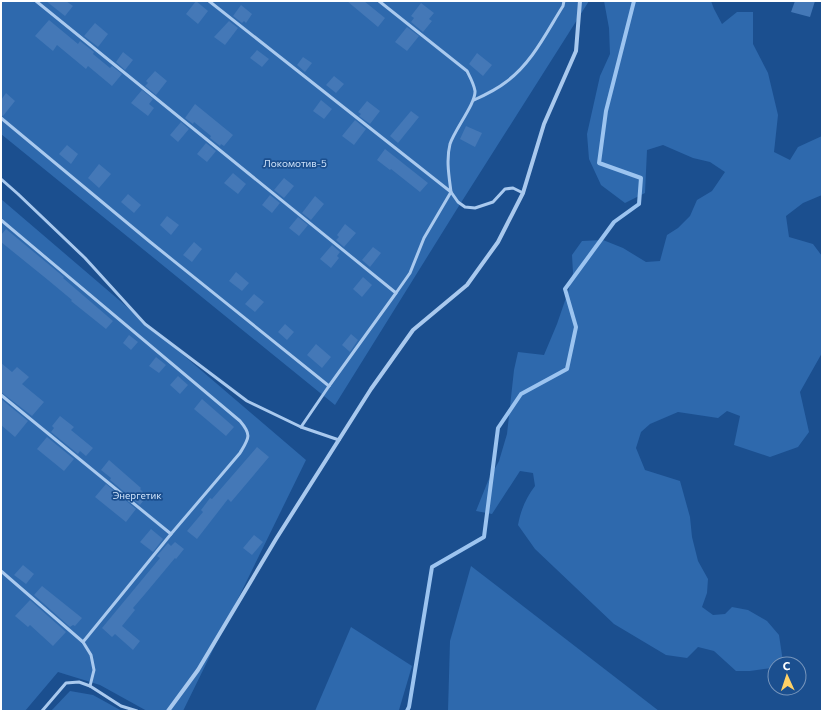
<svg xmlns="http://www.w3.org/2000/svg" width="823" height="712" font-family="Commissioner,sans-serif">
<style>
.green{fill:#2e69ad}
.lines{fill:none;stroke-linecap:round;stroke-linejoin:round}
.stream{stroke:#9cc4f0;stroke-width:4}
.building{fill:#4478b7}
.lane{stroke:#a9c9ee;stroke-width:3}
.street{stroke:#a9c9ee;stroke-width:4}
.labels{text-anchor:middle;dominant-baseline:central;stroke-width:3.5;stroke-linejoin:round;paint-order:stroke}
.park-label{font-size:10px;fill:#cfe3fa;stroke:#1b4f8f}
</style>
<rect width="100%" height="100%" fill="#1b4f8f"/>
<!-- green -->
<g class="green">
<path d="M1,1H589L457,209L335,405L1,134Z"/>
<path d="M604,1H711L714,9L722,24L737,12H753V44L768,73L778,115L774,152L790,160L798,147L822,136V195L803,203L786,216L789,237L813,244L822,256V353L800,392L809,432L798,447L770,457L734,445L740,416L727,411L718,418L678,412L650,424L641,432L636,448L645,470L680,481L690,517L692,537L698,561L708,579L707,593L702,607L713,615L725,614L732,607L748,610L767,621L779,635L783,662L775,664V666L772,668L750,671H736L714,651L698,647L687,658L666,655L614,624L535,549L518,525C521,509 526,498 535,486L533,473L520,471L492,514L476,511L488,481L499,461L507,434L514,370L518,352L544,355L557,324L568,292L573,273L572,255L582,241L603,240L623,248L646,262L660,261L667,235L678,228L690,216L697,200L712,191L725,172L710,162L693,158L663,145L647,150L645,193L625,203L601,185L589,159L587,134L600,76L610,54L609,28Z"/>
<path d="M1,199L306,460L183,711H147L100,685L58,672L25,711H1Z"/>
<path d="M471,566L659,711H448L450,641Z"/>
<path d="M351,627L412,666L399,710L315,711Z"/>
<path d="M70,691L93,695L122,711H51Z"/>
</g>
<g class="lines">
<!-- stream -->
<path class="stream" d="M407,711L409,707L432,567L484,537L498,428L521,394L567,369L576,327L565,289L614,222L639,204L641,178L599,163L606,111L634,1"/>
</g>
<!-- building -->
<g class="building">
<path d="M46,1H66L73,6L65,16Z"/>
<path d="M196,1L208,11L198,24L186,14Z"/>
<path d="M347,1H364L385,18L378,27Z"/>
<path d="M795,1H815L810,17L791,12Z"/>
<path d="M421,3L434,13L429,19L432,21L423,32L411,22L414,18L411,16Z"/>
<path d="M241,5L252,14L246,23L244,21L242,23L233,16Z"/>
<path d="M49,20L78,44L80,41L94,52L93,54L110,68L112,66L122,74L112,86L88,66L86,69L57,45L53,51L35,36Z"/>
<path d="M229,21L238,28L225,45L214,37Z"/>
<path d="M95,23L108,34L98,47L84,36Z"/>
<path d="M407,27L419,36L407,51L395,42Z"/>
<path d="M257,50L269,59L262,67L250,58Z"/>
<path d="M123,52L133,60L125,70L116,62Z"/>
<path d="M477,53L492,65L483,76L469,64Z"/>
<path d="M303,57L312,63L305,72L297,65Z"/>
<path d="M155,71L167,81L156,95L145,86L148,83L146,81Z"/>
<path d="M334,76L344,84L336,93L326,85Z"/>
<path d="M142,90L153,99L149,104L154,108L148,116L131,103Z"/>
<path d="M6,93L15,101L3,116L1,115V100Z"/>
<path d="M321,100L332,109L324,119L313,111Z"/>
<path d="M367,101L380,111L370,124L359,116L361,114L358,112Z"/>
<path d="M195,104L233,135L224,146L221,144L220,146L210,138L211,136L194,122L193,124L185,118Z"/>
<path d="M411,111L419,117L398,143L390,136Z"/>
<path d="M355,120L366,129L354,145L342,136Z"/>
<path d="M181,122L189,129L178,142L170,135Z"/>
<path d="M466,126L482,133L475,147L460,139Z"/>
<path d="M206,143L216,151L207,162L197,154Z"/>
<path d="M67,145L78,154L71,164L59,154Z"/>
<path d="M385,149L428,183L420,192L391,169L390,170L377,160Z"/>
<path d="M99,164L111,174L99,188L88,178Z"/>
<path d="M233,173L246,184L238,194L224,183Z"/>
<path d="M284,178L294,186L284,198L274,190Z"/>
<path d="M128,194L141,205L134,213L121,202Z"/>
<path d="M270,195L280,203L272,213L262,205Z"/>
<path d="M315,196L324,204L311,220L302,213Z"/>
<path d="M167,216L179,225L171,235L160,225Z"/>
<path d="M298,217L308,225L299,236L289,228Z"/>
<path d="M345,224L356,233L344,247L336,240L339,237L337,235Z"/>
<path d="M6,229L64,277L63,278L113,321L106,329L71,301L72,300L48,280L1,242V235Z"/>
<path d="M194,242L202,249L192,262L183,255Z"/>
<path d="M332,245L340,252L337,256L339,258L331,268L320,259Z"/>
<path d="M373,247L381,253L370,267L362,260Z"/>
<path d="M236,272L249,283L242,291L229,281Z"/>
<path d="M363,277L372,285L362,297L353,289Z"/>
<path d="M254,294L264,302L255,312L245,304Z"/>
<path d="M285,324L294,332L287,340L278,332Z"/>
<path d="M351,334L358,340L350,352L342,345Z"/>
<path d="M129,335L138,342L131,350L123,343Z"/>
<path d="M316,344L331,357L322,368L307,355Z"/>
<path d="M156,357L166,365L159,373L149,366Z"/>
<path d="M1,363L12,372L17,367L29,377L22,384L44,402L32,416L1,392Z"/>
<path d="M178,376L188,385L180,394L170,385Z"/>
<path d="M1,399L28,421L15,437L1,425Z"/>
<path d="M202,399L234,427L226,436L194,409Z"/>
<path d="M60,416L74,427L71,430L93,448L86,456L80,451L78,454L51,432L54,428L52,426Z"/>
<path d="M47,437L74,459L64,471L37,449Z"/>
<path d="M257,447L269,457L231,502L228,499L197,539L187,531L203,512L201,510L210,498L212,499Z"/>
<path d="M109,460L141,488L140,489L147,496L140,505L110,480L111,478L101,470Z"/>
<path d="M106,484L136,509L126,522L95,497Z"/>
<path d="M151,529L163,539L153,552L140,542Z"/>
<path d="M254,535L263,542L252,555L243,548Z"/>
<path d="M175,542L184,549L176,559L175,558L145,594L133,608L135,610L122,626L140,641L133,650L115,634L112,637L102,628L160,558L157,556L168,543L171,546Z"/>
<path d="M23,565L34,574L26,584L14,575Z"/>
<path d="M42,586L82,618L75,626L73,625L70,627L34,595Z"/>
<path d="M30,600L66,632L53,646L30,625L28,627L15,616Z"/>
</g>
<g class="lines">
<!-- lane -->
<g class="lane">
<path d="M36,1L396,293L410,273L424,238L451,192L458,202L465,207L475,208L493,202L505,189L513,188L523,193"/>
<path d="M209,1L451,192C449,176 446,160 450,144C455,129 476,103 475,91C474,84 470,77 467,71L379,1"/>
<path d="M474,100C485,95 496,90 506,82C532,63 546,33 563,6L564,1"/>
<path d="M1,118L149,241L329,386L301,427"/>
<path d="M1,179L18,194L85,258L145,324L247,401L301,427L339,440"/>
<path d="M1,220L240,421C252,435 249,438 240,453L171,534L1,395"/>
<path d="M329,386L396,293"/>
<path d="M1,571L83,642L91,655L94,670L90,686"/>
<path d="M83,642L171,534"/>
<path d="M42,711L66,683L79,682L90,686L121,706L137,711"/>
</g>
<!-- street -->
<path class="street" d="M168,711L198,670L276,539L371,389L413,330L467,285L498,242L523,193L544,124L576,51L580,1"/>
</g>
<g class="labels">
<!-- park labels -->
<g class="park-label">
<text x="295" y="163">Локомотив-5</text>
<text x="137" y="495">Энергетик</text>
</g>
</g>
<!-- border -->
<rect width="823" height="712" fill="none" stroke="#ffffff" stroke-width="4"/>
<!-- north arrow -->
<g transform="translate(787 676) rotate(357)"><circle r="19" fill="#1b4f8f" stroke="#7695bc"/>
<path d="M0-3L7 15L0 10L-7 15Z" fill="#ffd166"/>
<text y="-6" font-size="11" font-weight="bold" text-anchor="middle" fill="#ffffff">С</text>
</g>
</svg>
